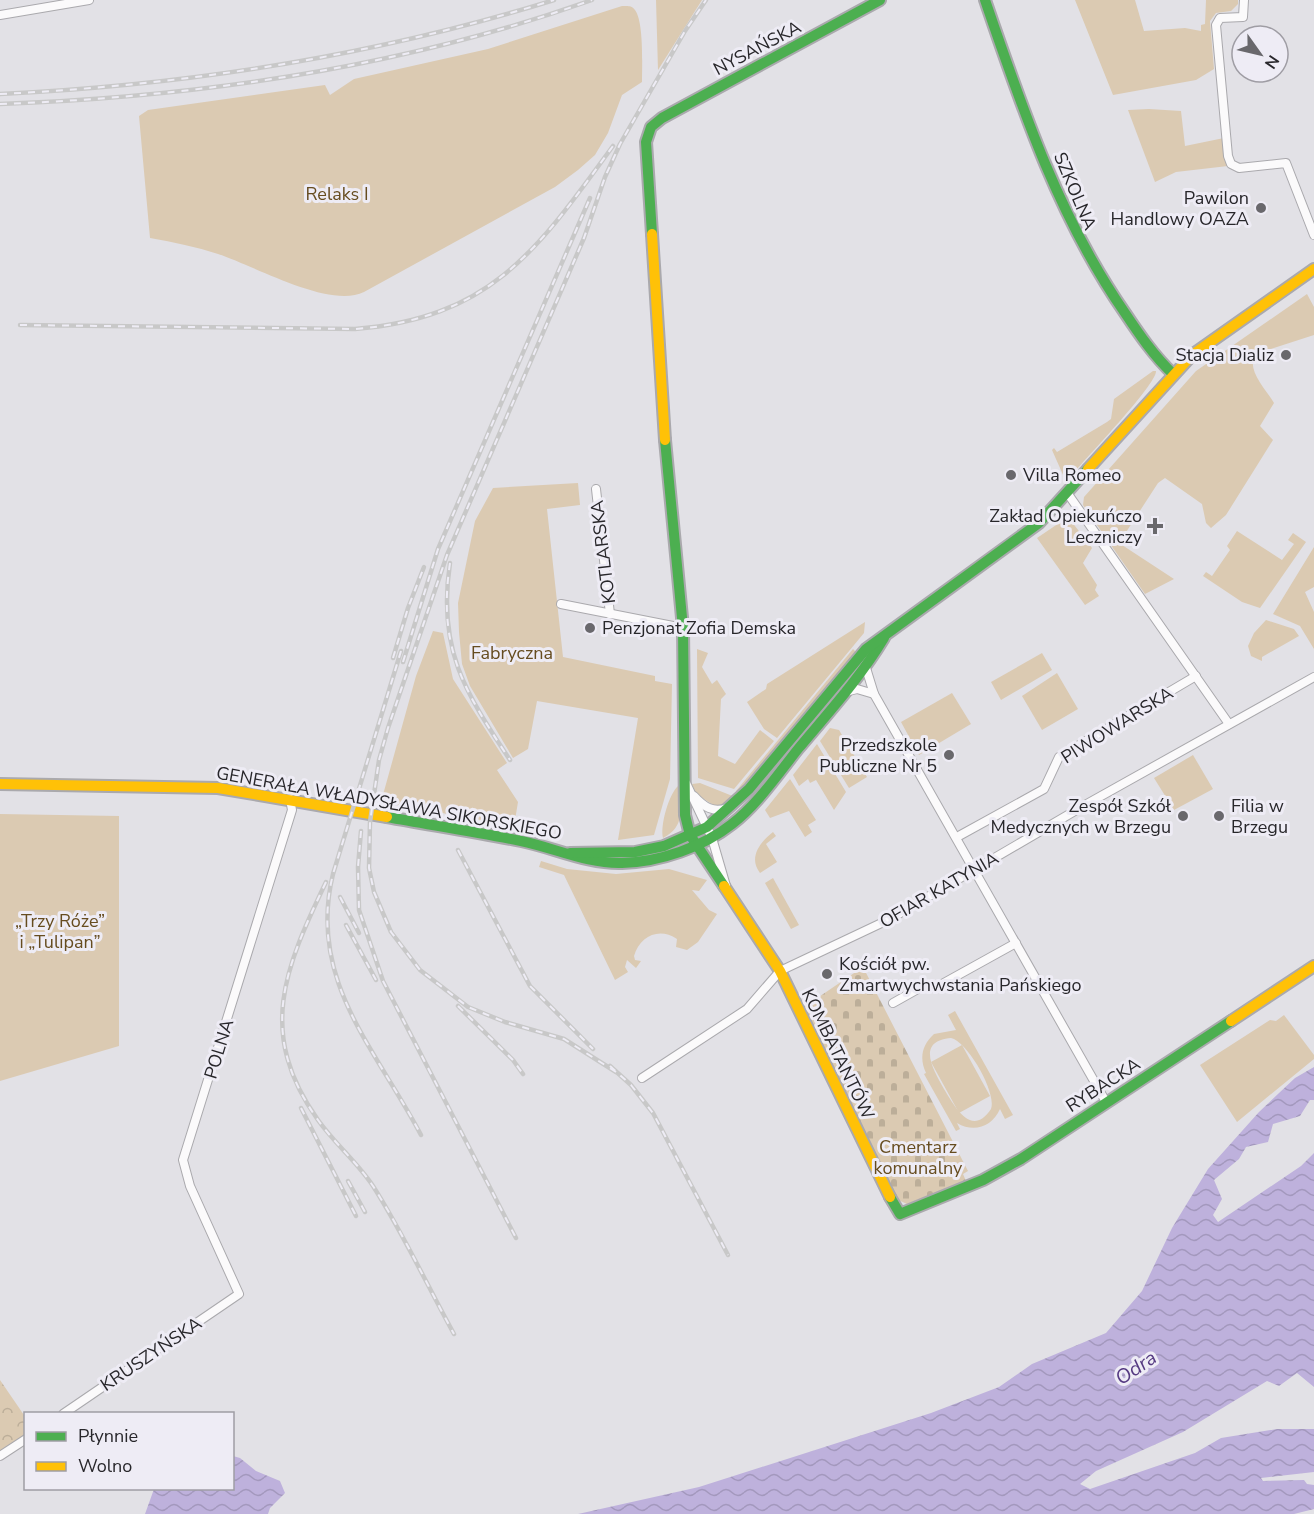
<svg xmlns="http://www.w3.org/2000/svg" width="1314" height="1514" font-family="'Nunito Sans',sans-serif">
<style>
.green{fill:#dbcab2;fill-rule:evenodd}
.forest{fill:url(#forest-crowns)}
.cemetery{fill:url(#cemetery-stones)}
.water{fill:url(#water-waves)}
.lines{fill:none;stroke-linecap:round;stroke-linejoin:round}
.street-casing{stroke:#aaa9ad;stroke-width:10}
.fast-casing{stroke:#aaa9ad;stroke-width:14}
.slow-casing{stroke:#aaa9ad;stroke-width:14}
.street{stroke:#fbfafb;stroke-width:8}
.fast{stroke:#4caf50;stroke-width:10}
.slow{stroke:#ffc107;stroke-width:10}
.rail-casing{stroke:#c8c8c8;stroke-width:4.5}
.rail{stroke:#eeecf5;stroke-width:2;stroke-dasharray:7;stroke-linecap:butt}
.poi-dot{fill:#69686c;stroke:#eeecf5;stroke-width:2}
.labels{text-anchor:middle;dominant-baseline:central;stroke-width:6;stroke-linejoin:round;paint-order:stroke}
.street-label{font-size:18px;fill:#28272b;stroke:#eeecf5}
.park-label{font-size:18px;fill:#664c1f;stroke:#eeecf5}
.poi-label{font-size:18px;fill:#28272b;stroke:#eeecf5;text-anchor:end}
.water-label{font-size:20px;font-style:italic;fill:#553a82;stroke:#eeecf5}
</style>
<defs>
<pattern id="forest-crowns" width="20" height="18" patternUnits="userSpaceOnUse" patternTransform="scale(1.5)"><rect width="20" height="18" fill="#dbcab2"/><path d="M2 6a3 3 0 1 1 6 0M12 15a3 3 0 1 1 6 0" fill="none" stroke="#bcae99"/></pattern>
<pattern id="cemetery-stones" width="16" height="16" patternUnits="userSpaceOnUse" patternTransform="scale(1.5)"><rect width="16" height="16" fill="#dbcab2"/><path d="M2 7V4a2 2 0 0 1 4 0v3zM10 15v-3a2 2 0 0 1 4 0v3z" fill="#bcae99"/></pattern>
<pattern id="water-waves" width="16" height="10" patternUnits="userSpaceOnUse" patternTransform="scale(1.5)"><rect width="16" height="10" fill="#beb1dc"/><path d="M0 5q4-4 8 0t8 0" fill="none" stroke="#a398bd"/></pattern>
</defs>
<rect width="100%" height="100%" fill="#e2e1e6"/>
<!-- green -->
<g class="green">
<path d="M656,0H702L658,70Z"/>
<path d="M1075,0H1135L1144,31L1185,28L1201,31V25L1205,24L1206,0H1238V4L1231,11L1216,13L1210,21L1214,69L1196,80L1113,95Z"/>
<path d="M622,6C627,6 632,5 635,10C644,22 642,66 642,82L622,95L608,133L595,155L578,170L555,187L364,292C329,309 255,266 218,254C196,247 174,242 150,238L139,116L148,110L325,85L330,95L354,79L488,49Z"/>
<path d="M1149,109L1181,111L1185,146L1224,138L1228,166L1176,172L1155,182L1128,110Z"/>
<path d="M1307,294L1314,307V335L1255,354C1246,371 1266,389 1274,403L1260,426L1273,440L1226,515L1211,528L1206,523L1202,504L1165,478L1158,483L1119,543L1174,579L1145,594L1083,505L1084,497L1196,371Z"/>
<path d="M1153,371H1156C1157,384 1085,459 1072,475L1064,477L1052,450L1054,448L1057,452L1107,422L1111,419L1114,399Z"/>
<path d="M578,483L580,505L547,509L563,657L655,676V681L672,684L670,779L654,835L618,840L638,718L537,701L528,749L513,758L470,686L462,664L459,632L458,603L475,521L493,488Z"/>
<path d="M1068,517L1092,548L1083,563L1097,585L1095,590L1099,596L1085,605L1037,538Z"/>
<path d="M1237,531L1282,560L1294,544L1288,540L1293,533L1306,542L1260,608L1242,602L1203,576L1206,572L1212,576L1230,550L1227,546Z"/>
<path d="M1314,547V587L1305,592L1314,612V649L1300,626L1273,614Z"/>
<path d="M1266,620L1294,629L1299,636L1262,657V661L1251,656L1248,646L1254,633Z"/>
<path d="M865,622L864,633L777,738L764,729L747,702L766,689L767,684Z"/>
<path d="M433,631L443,633L453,679L507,763L497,770L518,802L514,826L381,802L416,676Z"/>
<path d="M697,649L708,653L702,667L712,684L717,680L726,694L721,699L718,756L735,764L760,730L774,741L734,789L698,778Z"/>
<path d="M853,649L856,652L739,795L736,791Z"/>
<path d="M1042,653L1052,670L1001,700L991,682Z"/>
<path d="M1057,673L1078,709L1042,730L1022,696Z"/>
<path d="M952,693L971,724L919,755L901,722Z"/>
<path d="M830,728L839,730L867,777L849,788L820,741Z"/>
<path d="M817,744L846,792L834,810L816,780L810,783L808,779L799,786L793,775Z"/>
<path d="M1193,755L1213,789L1174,810L1154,778Z"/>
<path d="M790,779L816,820L808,825L812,832L805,837L789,811L770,818L765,810Z"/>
<path d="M700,783L735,797L729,802L715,806L696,794L692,784Z"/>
<path d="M678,786C681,808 686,826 663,838C660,825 669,794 678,786Z"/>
<path d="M0,814L119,816V1046L0,1081Z"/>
<path d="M773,832L776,836L766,844L777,862L760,873C748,858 760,842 773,832Z"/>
<path d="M541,861L567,869L616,874L669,869L707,880L699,891L692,890L709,910L717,914L698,942L687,950L676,947L677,939C659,927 640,936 634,956L635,960L641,961L636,968L627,960L625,967L628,972L615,980L564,875L539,867Z"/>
<path d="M773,878L799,925L791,929L765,883Z"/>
<path d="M955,1011L1013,1115L1005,1119L1000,1109C992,1127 974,1133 957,1123L960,1129L956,1131L924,1074L926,1073C919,1058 922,1045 934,1034L956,1030L948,1015ZM951,1038C968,1042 997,1093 991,1109C971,1139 954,1105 944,1089C934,1071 915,1041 951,1038Z"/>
<path d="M1284,1015L1314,1055V1059L1237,1122L1200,1065L1270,1020L1276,1021Z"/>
<path d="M962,1045L990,1096L959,1113L931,1062Z"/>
</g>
<!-- forest -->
<path class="forest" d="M0,1380L26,1418L25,1435L0,1452Z"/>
<!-- cemetery -->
<path class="cemetery" d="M863,967L968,1171L963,1174L966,1181L907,1204L896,1199L804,1007Z"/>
<!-- water -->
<g class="water">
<path d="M1314,1067V1100H1310L1300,1116L1273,1124L1268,1142L1246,1147L1239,1159L1214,1180L1222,1199L1213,1215L1218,1222L1301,1166L1314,1153V1387L1297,1373L1279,1386L1267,1381L1183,1432L1096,1471L1080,1484L1090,1489L1195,1453L1221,1438L1277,1429H1314V1472L1261,1478L1263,1481L1304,1480L1307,1484L1314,1485V1509L1294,1514H578L699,1487L931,1413L999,1387L1032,1364L1106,1333L1142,1291L1172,1228L1208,1169L1259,1112L1295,1078Z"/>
<path d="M233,1456L240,1458L256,1471L280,1481L285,1493L270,1508L268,1514H145L154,1489L232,1488Z"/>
</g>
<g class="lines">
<!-- street casing -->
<g class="street-casing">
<g id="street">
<path d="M1244,0L1243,17L1220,18L1216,25L1228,156L1231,164L1239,168L1286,163L1314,235"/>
<path d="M0,15L89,0"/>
<path d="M596,489L610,614"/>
<path d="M1068,494L1229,724"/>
<path d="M561,604L683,628"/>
<path d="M866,668L874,694L1106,1102"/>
<path d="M845,692L857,689L874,694"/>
<path d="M686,783L712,838L726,886"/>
<path d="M694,796C704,807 713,813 727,808"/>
<path d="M957,837L1044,789L1059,757L1196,676"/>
<path d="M893,1003L925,985L933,988L942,984L1016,943"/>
<path d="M642,1078L747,1009L780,971L890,919L1085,805L1314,677"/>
<path d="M63,1414L239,1294L190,1186L183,1160L292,810L290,799"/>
<path d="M0,1456L26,1439"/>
</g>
</g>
<!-- fast casing -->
<g class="fast-casing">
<g id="fast">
<path d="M985,0C1022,108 1059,218 1125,313C1139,334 1154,356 1173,374"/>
<path d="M652,234L646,142L651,127L662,118L880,0"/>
<path d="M665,440L683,628L685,815L690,835L724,886"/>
<path d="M387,817C431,825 477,832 521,841C555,848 587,864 622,863C660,862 703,847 732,824C757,805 778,774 798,749C828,713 860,678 884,638"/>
<path d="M570,853L635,852L664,846L707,827L749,789L866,649L1039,523L1088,469"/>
<path d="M890,1197L900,1214L983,1180L1021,1159L1231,1021"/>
</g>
</g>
<!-- slow casing -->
<g class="slow-casing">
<g id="slow">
<path d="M652,234L665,440"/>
<path d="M1088,469L1192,355L1314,269"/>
<path d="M0,784L218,788L387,817"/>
<path d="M724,886L780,971L890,1197"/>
<path d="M1231,1021L1314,966"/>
</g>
</g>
<!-- street -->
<use href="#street" class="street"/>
<!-- fast -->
<use href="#fast" class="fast"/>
<!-- slow -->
<use href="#slow" class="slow"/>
<!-- rail casing -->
<g class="rail-casing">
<g id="rail">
<path d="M0,94C188,85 374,56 554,0"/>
<path d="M0,104C199,97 404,67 592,0"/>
<path d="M20,325L355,329C492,318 538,249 613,146"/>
<path d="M450,563C437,649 465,692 510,760"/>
<path d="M401,651L333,874C307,980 376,1049 421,1135"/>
<path d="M393,658L408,608L424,567"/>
<path d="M403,662L438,549L590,198"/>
<path d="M361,831L358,867L359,910L383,981L516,1238"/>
<path d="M458,850L530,986L593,1049"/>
<path d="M326,882C285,968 256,1033 318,1120C335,1144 357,1162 373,1186C403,1233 427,1285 454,1334"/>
<path d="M340,897L359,933"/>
<path d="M346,925L376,980"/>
<path d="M458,1006L513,1060L523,1074"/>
<path d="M610,1066L631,1085L653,1113L728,1255"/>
<path d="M616,1072L564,1039L505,1022L468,1007L420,970L391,932L374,892L369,868L370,822L379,760L388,728L447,555L584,238L605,177L620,144L685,31L706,0"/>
<path d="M301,1108L356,1216"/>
<path d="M348,1181L365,1212"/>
</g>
</g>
<!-- rail -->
<use href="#rail" class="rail"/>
</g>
<!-- markers -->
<g class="poi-dot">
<circle cx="1261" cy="208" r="6"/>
<circle cx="1286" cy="355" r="6"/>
<circle cx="1011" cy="475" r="6"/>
<path d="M1152 517h6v6h6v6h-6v6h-6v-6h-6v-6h6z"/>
<circle cx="590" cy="628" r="6"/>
<circle cx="949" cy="755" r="6"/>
<circle cx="1183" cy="816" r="6"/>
<circle cx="1219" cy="816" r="6"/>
<circle cx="827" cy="974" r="6"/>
</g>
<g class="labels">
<!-- street labels -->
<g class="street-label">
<text transform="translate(757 48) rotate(-28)">NYSAŃSKA</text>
<text transform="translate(1075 191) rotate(67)">SZKOLNA</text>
<text transform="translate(603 552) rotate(-97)">KOTLARSKA</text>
<text transform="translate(1117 725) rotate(-32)">PIWOWARSKA</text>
<text transform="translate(389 803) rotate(10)">GENERAŁA WŁADYSŁAWA SIKORSKIEGO</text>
<text transform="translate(939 890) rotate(-30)">OFIAR KATYNIA</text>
<text transform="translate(219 1049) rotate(-73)">POLNA</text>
<text transform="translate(838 1054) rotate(64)">KOMBATANTÓW</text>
<text transform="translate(1103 1085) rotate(-33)">RYBACKA</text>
<text transform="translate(151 1354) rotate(-34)">KRUSZYŃSKA</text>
</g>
<!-- park labels -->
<g class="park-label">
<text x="337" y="194">Relaks I</text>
<text x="512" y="653">Fabryczna</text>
<text x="60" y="921">„Trzy Róże”<tspan x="60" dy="21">i „Tulipan”</tspan></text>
<text x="918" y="1147">Cmentarz<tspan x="918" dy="21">komunalny</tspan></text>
</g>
<!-- poi labels -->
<g class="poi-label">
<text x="1249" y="198">Pawilon<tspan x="1249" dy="21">Handlowy OAZA</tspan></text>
<text x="1274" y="355">Stacja Dializ</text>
<text x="1023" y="475" text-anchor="start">Villa Romeo</text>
<text x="1142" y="516">Zakład Opiekuńczo<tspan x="1142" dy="21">Leczniczy</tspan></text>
<text x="602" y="628" text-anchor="start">Penzjonat Zofia Demska</text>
<text x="937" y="745">Przedszkole<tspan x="937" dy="21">Publiczne Nr 5</tspan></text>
<text x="1171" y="806">Zespół Szkół<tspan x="1171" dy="21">Medycznych w Brzegu</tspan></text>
<text x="1231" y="806" text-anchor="start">Filia w<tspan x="1231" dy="21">Brzegu</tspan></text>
<text x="839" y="964" text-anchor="start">Kościół pw.<tspan x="839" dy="21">Zmartwychwstania Pańskiego</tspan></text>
</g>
<!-- water labels -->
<g class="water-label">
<text transform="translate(1136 1368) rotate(-34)">Odra</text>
</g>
</g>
<!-- legend -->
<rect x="24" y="1412" width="210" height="78" fill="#eeecf5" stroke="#9f9da4" stroke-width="1.5"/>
<rect x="36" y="1432" width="30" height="9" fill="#4caf50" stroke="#9f9da4" stroke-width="1.5"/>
<text x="78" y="1442" font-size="18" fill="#28272b">Płynnie</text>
<rect x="36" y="1462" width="30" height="9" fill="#ffc107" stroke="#9f9da4" stroke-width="1.5"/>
<text x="78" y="1472" font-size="18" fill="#28272b">Wolno</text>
<!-- north arrow -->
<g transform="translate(1260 54) rotate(124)"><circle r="28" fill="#eeecf5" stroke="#9f9da4" stroke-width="1.5"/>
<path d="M0-4.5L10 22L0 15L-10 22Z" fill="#69686c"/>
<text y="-9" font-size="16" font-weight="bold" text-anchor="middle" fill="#28272b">N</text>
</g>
</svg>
